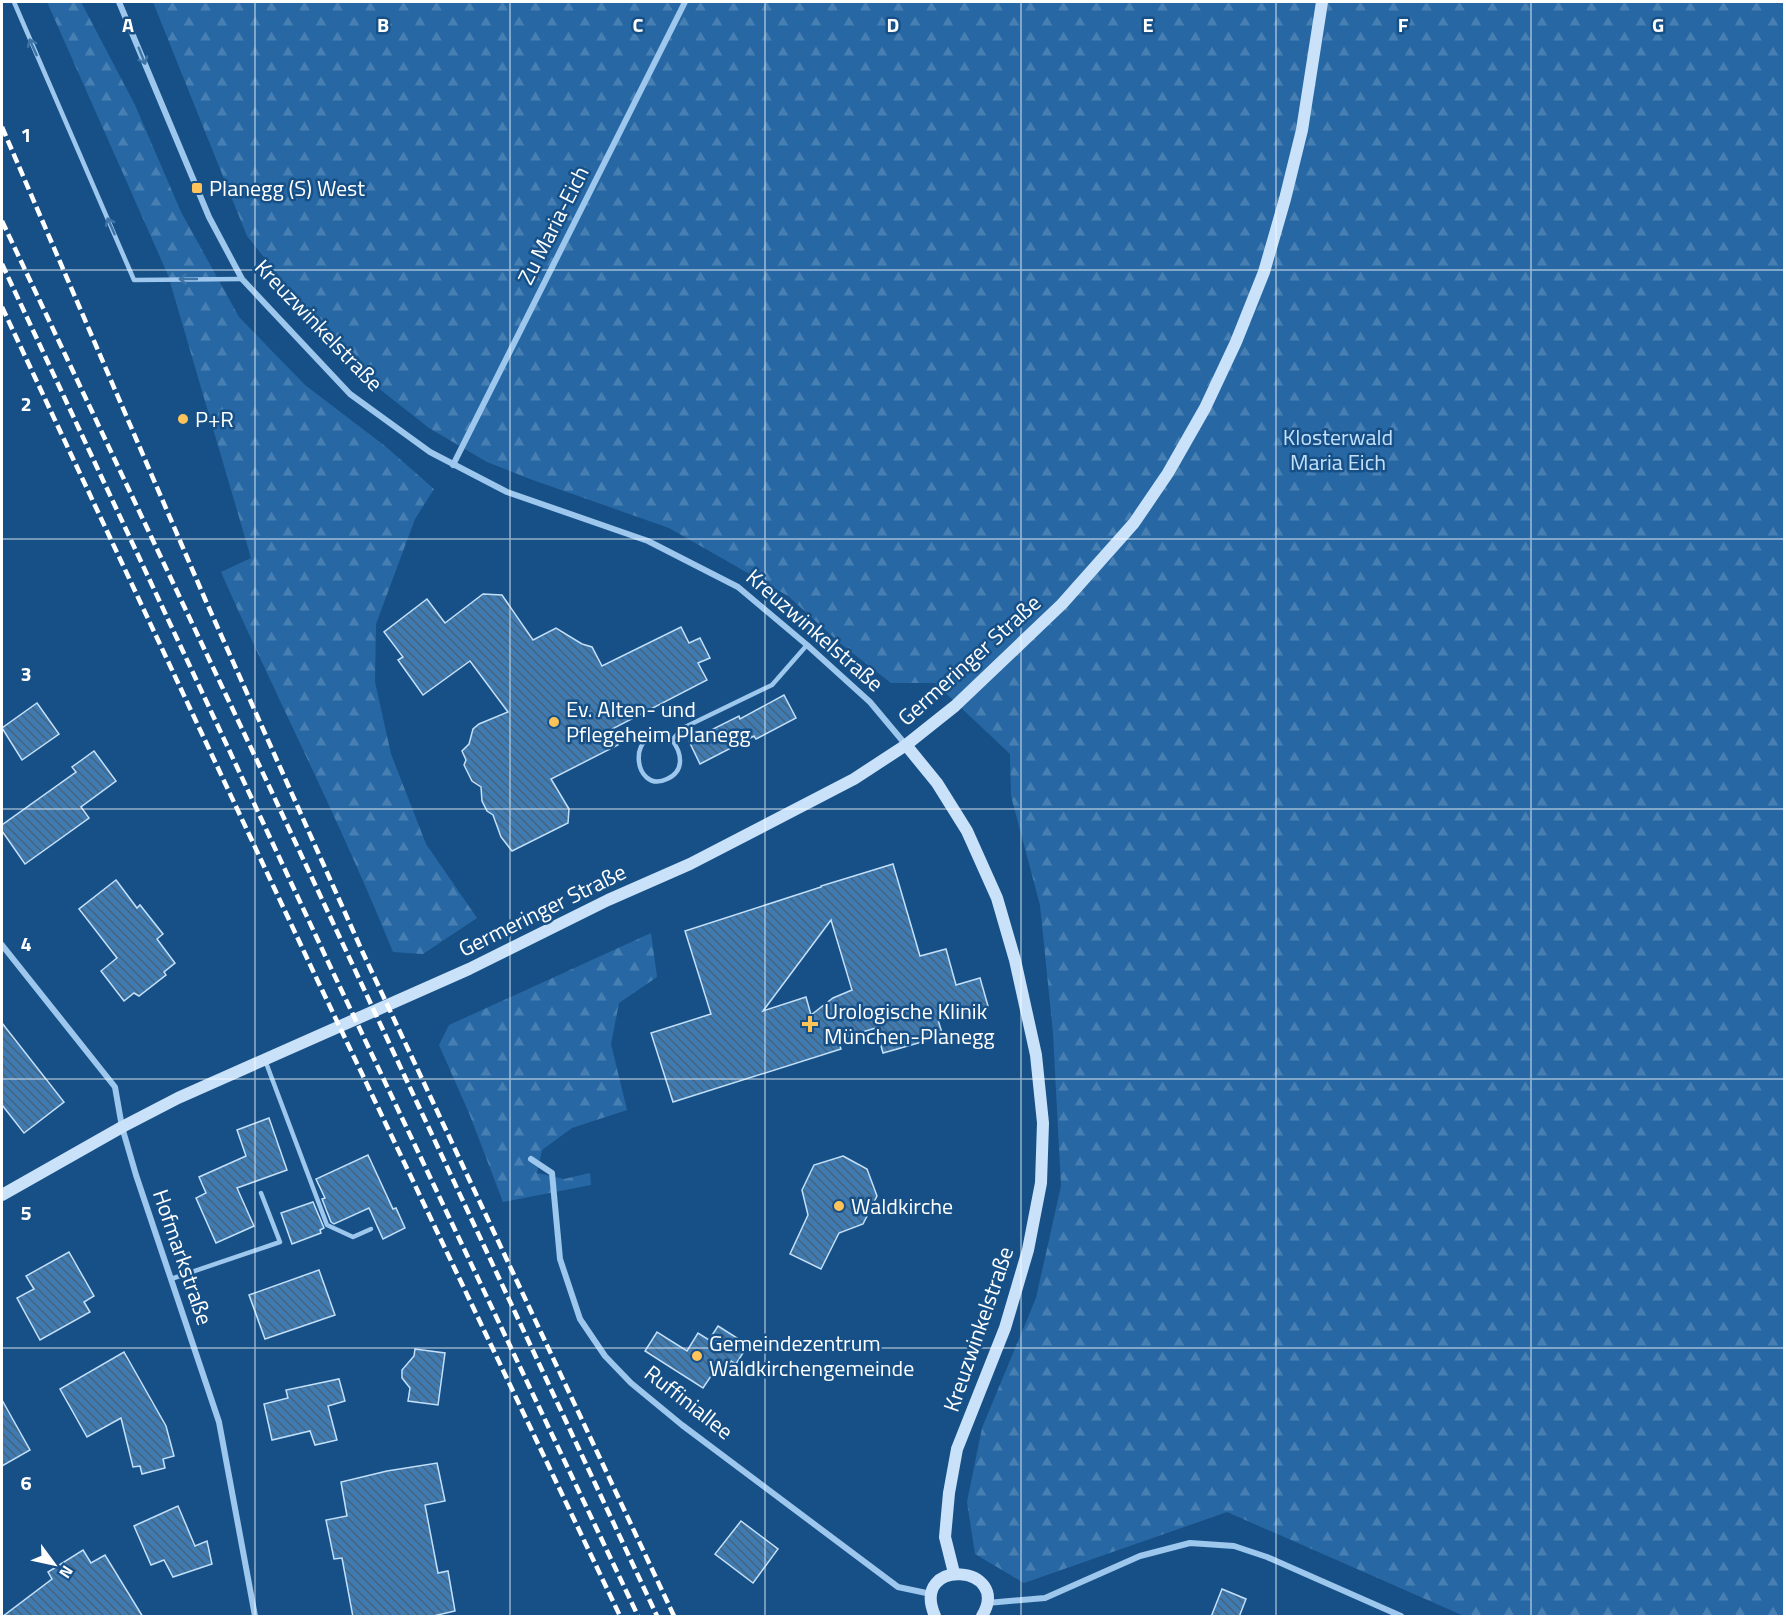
<svg xmlns="http://www.w3.org/2000/svg" width="1786" height="1618" font-family="'Titillium Web',sans-serif">
<style>
.forest{fill:url(#forest-firs)}
.building{fill:url(#building-back-hatch);stroke:#c3e0fa;stroke-width:1.5;fill-rule:evenodd}
.lines{fill:none;stroke-linecap:round;stroke-linejoin:round}
.lane{stroke:#9dc7ed;stroke-width:4.5}
.street{stroke:#9dc7ed;stroke-width:6}
.secondary{stroke:#cae2f9;stroke-width:12}
.rail{stroke:#fff;stroke-width:4.5;stroke-dasharray:10 4.5;stroke-linecap:butt}
.oneway{stroke:#3f74a6}
.grid{fill:none;stroke:#fff;stroke-width:1.5;stroke-opacity:0.55}
.poi-dot{fill:#ffc35a;stroke:#175087;stroke-width:2}
.labels{text-anchor:middle;dominant-baseline:central;stroke-width:5;stroke-linejoin:round;paint-order:stroke}
.poi-label{font-size:22px;fill:#fff;stroke:#175087;text-anchor:start}
.street-label{font-size:22px;fill:#fff;stroke:#175087}
.park-label{font-size:22px;fill:#c3e0fa;stroke:#175087}
.grid-label{font-size:20px;text-anchor:middle;font-weight:bold;fill:#fff;stroke:#175087;stroke-width:5;stroke-linejoin:round;paint-order:stroke}
</style>
<defs>
<pattern id="forest-firs" width="22" height="20" patternUnits="userSpaceOnUse" patternTransform="scale(1.5)"><rect width="22" height="20" fill="#2768a4"/><path d="M5 1l3.5 6h-7zM16 11l3.5 6h-7z" fill="#477fb2"/></pattern>
<pattern id="building-back-hatch" width="6" height="6" patternUnits="userSpaceOnUse" patternTransform="scale(1.5)"><rect width="6" height="6" fill="#3f7ab0"/><path d="M-1 5l2 2M0 0l6 6M5-1l2 2" fill="none" stroke="#46637e"/></pattern>
</defs>
<rect width="100%" height="100%" fill="#175087"/>
<!-- forest -->
<g class="forest">
<path d="M47,2H81L135,105L181,212L239,317L305,385L385,446L434,489L415,519L376,624L375,682L391,754L426,844L477,918L423,954L393,952C341,823 277,699 221,572L251,558L168,275Z"/>
<path d="M153,2H1784V1616H1464L1227,1512L1024,1583L975,1554L967,1502L982,1428L1036,1298L1061,1186L1053,1033L1040,905L1011,796L1010,754L935,683H891L841,644L788,596L669,528L530,479L487,462L429,428L377,387L310,315L247,236Z"/>
<path d="M651,933L657,977L619,1003L611,1044L627,1110L572,1128L542,1150L537,1173L564,1179L590,1173L591,1185L503,1202L469,1113L439,1045L449,1025Z"/>
</g>
<!-- building -->
<g class="building">
<path d="M483,594L502,595L533,640L556,628L582,644L592,647L602,666L681,627L689,643L700,638L710,658L698,663L707,680L612,729L618,745L551,779L569,809L568,823L512,851L501,837L493,815L487,811L482,801L481,787L472,781L464,765L466,760L462,751L469,744L473,729L479,724L508,712L470,661L423,695L398,660L403,657L384,632L427,599L445,623Z"/>
<path d="M784,695L796,718L756,739L754,736L700,764L689,741L739,716L740,719Z"/>
<path d="M37,703L59,734L22,760L2,728Z"/>
<path d="M94,751L116,781L81,807L89,818L25,864L2,831V825L76,772L72,767Z"/>
<path d="M893,864L920,956L946,949L956,985L980,978L988,1006L938,1020L943,1036L883,1053L876,1028L838,1039L841,1049L673,1102L651,1033L711,1014L685,931L821,887V886ZM831,920L852,990L833,998L811,1015L806,997L763,1011Z"/>
<path d="M116,880L137,908L140,905L163,934L157,939L175,963L164,972L166,975L139,996L134,993L124,1001L101,971L117,958L79,909Z"/>
<path d="M2,1023L64,1102L24,1133L2,1105Z"/>
<path d="M269,1118L287,1170L237,1188L254,1226L216,1243L196,1198L206,1193L199,1177L246,1156L237,1130Z"/>
<path d="M368,1155L393,1209L396,1208L405,1228L383,1239L369,1208L334,1224L331,1222L322,1199L325,1198L316,1179Z"/>
<path d="M843,1156L867,1169L877,1196L863,1224L839,1233L821,1269L790,1254L808,1215L802,1190L814,1165Z"/>
<path d="M313,1202L324,1228L320,1230L321,1233L292,1244L281,1213Z"/>
<path d="M69,1252L94,1296L84,1302L90,1312L40,1340L17,1298L34,1289L26,1276Z"/>
<path d="M319,1270L335,1315L265,1339L249,1295Z"/>
<path d="M718,1326L748,1345L736,1364L731,1361L723,1375L715,1370L703,1388L645,1351L657,1332L687,1351L698,1333L709,1340Z"/>
<path d="M415,1349L445,1353L438,1405L408,1401L410,1388L402,1378V1370L414,1356Z"/>
<path d="M124,1352L166,1426L174,1456L163,1459L165,1468L142,1474L140,1466L133,1467L121,1418L87,1437L60,1389Z"/>
<path d="M339,1379L345,1401L328,1406L337,1440L315,1445L310,1431L272,1440L264,1404L288,1398L286,1390Z"/>
<path d="M2,1400L30,1450L2,1466Z"/>
<path d="M437,1463L445,1501L425,1505L438,1573L448,1571L455,1611L429,1617H353L342,1558L334,1559L326,1520L347,1516L341,1482L387,1471Z"/>
<path d="M178,1506L195,1546L207,1541L212,1564L173,1577L164,1560L151,1565L134,1526Z"/>
<path d="M741,1521L778,1549L753,1583L715,1554Z"/>
<path d="M83,1550L91,1563L105,1555L143,1617H2L52,1579L48,1572Z"/>
<path d="M1222,1589L1246,1599L1239,1617H1211Z"/>
</g>
<g class="lines">
<!-- lane -->
<g class="lane">
<path d="M14,2L134,280L242,279"/>
<path d="M672,740C682,753 685,771 667,779C632,796 625,720 672,740L683,728L772,685L807,645"/>
<path d="M265,1060L327,1225L353,1237L371,1229"/>
<path d="M171,1279L280,1242L261,1193"/>
</g>
<!-- street -->
<g class="street">
<path d="M119,2L209,217L242,279L350,394L430,452L507,492L648,541L738,587L807,645L870,702L906,745"/>
<path d="M453,465L685,2"/>
<path d="M2,945L115,1087L122,1127L136,1175L219,1422L255,1616"/>
<path d="M531,1159L552,1173L560,1259L580,1319L605,1356L631,1383L682,1425L898,1587L931,1594"/>
<path d="M987,1603L1045,1598L1140,1556L1190,1543L1234,1546L1267,1557L1401,1616"/>
</g>
<!-- secondary -->
<g class="secondary">
<path d="M906,745L937,783L967,831L997,898L1015,960L1036,1055L1043,1123L1041,1183L1028,1250L1005,1328L957,1449L949,1493L945,1537L954,1573"/>
<path d="M2,1195L122,1127L178,1098L469,969L608,900L690,864L854,779L906,745L955,706L1062,604L1134,523L1168,473L1205,408L1236,342L1264,272L1285,199L1302,130L1322,2"/>
<path d="M935,1616C909,1556 1013,1565 982,1616"/>
</g>
<!-- rail -->
<g class="rail">
<path d="M2,127L205,599L363,953L674,1616"/>
<path d="M2,221L269,786L657,1616"/>
<path d="M2,264L330,966L638,1616"/>
<path d="M2,307L314,973L620,1616"/>
</g>
</g>
<!-- one-way arrows -->
<defs><path id="oneway-shaft" d="M-6 0H5M1.5-3L5.5 0L1.5 3" fill="none" stroke-width="1.6" stroke-linecap="round" stroke-linejoin="round" transform="scale(1.5)"/></defs>
<g class="oneway">
<use href="#oneway-shaft" transform="translate(33 47) rotate(-114)"/>
<use href="#oneway-shaft" transform="translate(142 56) rotate(68)"/>
<use href="#oneway-shaft" transform="translate(111 226) rotate(-114)"/>
<use href="#oneway-shaft" transform="translate(188 279) rotate(180)"/>
</g>
<!-- grid -->
<path class="grid" d="M255,2V1616M510,2V1616M765,2V1616M1021,2V1616M1276,2V1616M1531,2V1616M2,270H1784M2,539H1784M2,809H1784M2,1079H1784M2,1348H1784"/>
<!-- markers -->
<g class="poi-dot">
<rect x="191" y="182" width="12" height="12" rx="3"/>
<circle cx="183" cy="419" r="6"/>
<circle cx="554" cy="722" r="6"/>
<path d="M807 1015h6v6h6v6h-6v6h-6v-6h-6v-6h6z"/>
<circle cx="839" cy="1206" r="6"/>
<circle cx="697" cy="1356" r="6"/>
</g>
<g class="labels">
<!-- poi labels -->
<g class="poi-label">
<text x="209" y="188">Planegg (S) West</text>
<text x="195" y="419">P+R</text>
<text x="566" y="709">Ev. Alten- und<tspan x="566" dy="25">Pflegeheim Planegg</tspan></text>
<text x="824" y="1011">Urologische Klinik<tspan x="824" dy="25">München-Planegg</tspan></text>
<text x="851" y="1206">Waldkirche</text>
<text x="709" y="1343">Gemeindezentrum<tspan x="709" dy="25">Waldkirchengemeinde</tspan></text>
</g>
<!-- street labels -->
<g class="street-label">
<text transform="translate(553 225) rotate(-63)">Zu Maria-Eich</text>
<text transform="translate(319 325) rotate(46)">Kreuzwinkelstraße</text>
<text transform="translate(815 630) rotate(41)">Kreuzwinkelstraße</text>
<text transform="translate(969 660) rotate(-42)">Germeringer Straße</text>
<text transform="translate(542 910) rotate(-26)">Germeringer Straße</text>
<text transform="translate(183 1257) rotate(71)">Hofmarkstraße</text>
<text transform="translate(978 1329) rotate(-71)">Kreuzwinkelstraße</text>
<text transform="translate(689 1402) rotate(38)">Ruffiniallee</text>
</g>
<!-- park labels -->
<g class="park-label">
<text x="1338" y="437">Klosterwald<tspan x="1338" dy="25">Maria Eich</tspan></text>
</g>
</g>
<g class="grid-label">
<text x="128" y="32">A</text>
<text x="383" y="32">B</text>
<text x="638" y="32">C</text>
<text x="893" y="32">D</text>
<text x="1148" y="32">E</text>
<text x="1403" y="32">F</text>
<text x="1658" y="32">G</text>
<text x="26" y="142">1</text>
<text x="26" y="411">2</text>
<text x="26" y="681">3</text>
<text x="26" y="951">4</text>
<text x="26" y="1220">5</text>
<text x="26" y="1490">6</text>
</g>
<!-- border -->
<rect width="1786" height="1618" fill="none" stroke="#ffffff" stroke-width="6"/>
<!-- north arrow -->
<g transform="translate(54 1564) rotate(123)" stroke="#175087" stroke-width="4.5" paint-order="stroke">
<path d="M0-4.5L10 22L0 15L-10 22Z" fill="#ffffff"/>
<text y="-9" font-size="16" font-weight="bold" text-anchor="middle" fill="#ffffff">N</text>
</g>
</svg>
